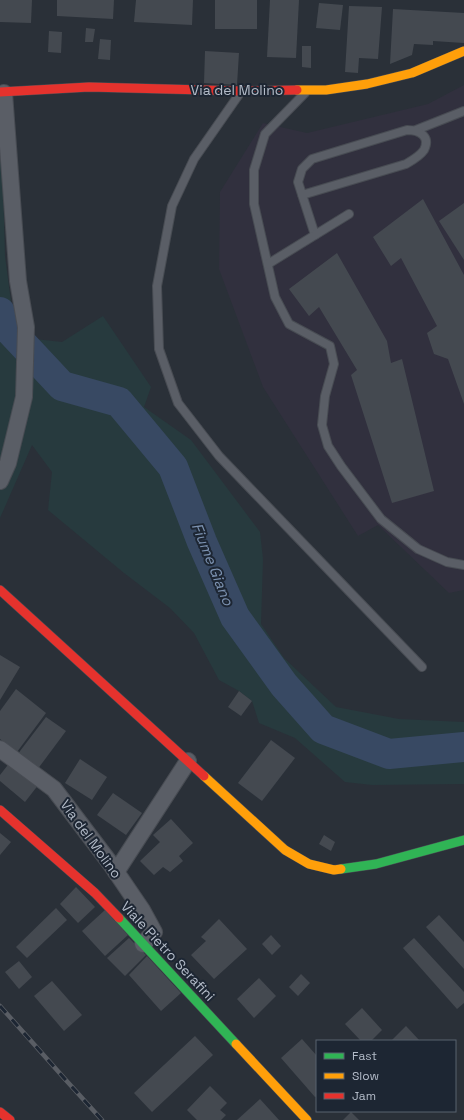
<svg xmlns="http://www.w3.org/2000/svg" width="464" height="1120" font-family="'Space Grotesk',sans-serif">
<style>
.medical{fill:#31303e}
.green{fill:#273a3e}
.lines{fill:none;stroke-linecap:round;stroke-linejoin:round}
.river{stroke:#384963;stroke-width:30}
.building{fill:#444950}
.lane-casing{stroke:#484c53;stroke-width:10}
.street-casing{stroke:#484c53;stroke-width:18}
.fast-casing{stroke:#484c53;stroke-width:10}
.slow-casing{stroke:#484c53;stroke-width:10}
.jam-casing{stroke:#484c53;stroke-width:10}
.lane{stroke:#5a5e66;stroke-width:8}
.street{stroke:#5a5e66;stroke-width:16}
.fast{stroke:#30b455;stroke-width:9}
.slow{stroke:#ff9f0a;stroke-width:9}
.jam{stroke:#e5322d;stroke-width:9}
.rail-casing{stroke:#595d64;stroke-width:4.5}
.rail{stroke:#1d2633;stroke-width:3;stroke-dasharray:9;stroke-linecap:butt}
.labels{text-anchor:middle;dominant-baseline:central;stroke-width:4;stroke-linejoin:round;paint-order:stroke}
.street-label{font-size:14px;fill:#b4bcc9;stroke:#1d2633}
.water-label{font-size:15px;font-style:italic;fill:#7c92b1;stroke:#1d2633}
</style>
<rect width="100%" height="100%" fill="#2a3038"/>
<!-- medical -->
<path class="medical" d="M464,85V590L449,593L378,525L358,536L263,387L219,269L220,192L263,123L307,133L428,104Z"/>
<!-- green -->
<path class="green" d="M0,136L2,149L5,256L13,317L35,339L62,342L103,316L151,387L144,407L191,440L260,532L263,559L261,624L284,658L336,707L399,719L464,722V784L372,785L345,782L295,738L259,723L252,701L239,691L219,680L194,633L170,608L124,573L48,510L52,472L32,445L0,518Z"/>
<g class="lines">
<!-- river -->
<path class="river" d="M0,312L3,323L62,386L119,402L173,467L202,542L235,617L284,685L323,729L389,754L464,747"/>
</g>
<!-- building -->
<g class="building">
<path d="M0,0H32L31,23L0,22Z"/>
<path d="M57,0H114L113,19L57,16Z"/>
<path d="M136,0H193L192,25L134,22Z"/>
<rect x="215" y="0" width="42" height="29"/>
<path d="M270,0H299L296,58L267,57Z"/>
<path d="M319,3L343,5L340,30L316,28Z"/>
<path d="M349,6L382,7L378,59L359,58L358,73L345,72Z"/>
<path d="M393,9L464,13V43L433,41V45L414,44L412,55L390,64Z"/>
<path d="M86,28L95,29L93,42H85Z"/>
<path d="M49,31L62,32L61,53L48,52Z"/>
<path d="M100,39L111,40L110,60L98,59Z"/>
<path d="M302,46H311V68L302,67Z"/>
<path d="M205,51L239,53L237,85L204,83Z"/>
<path d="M423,199L464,275V404L448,359L434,354L427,333L437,326L401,258L391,266L373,237Z"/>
<path d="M464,203V260L439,221Z"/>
<path d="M337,253L387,341L391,363L402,359L434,491L392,503L351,375L357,370L319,307L309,316L289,289Z"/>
<path d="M0,655L20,667L0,700Z"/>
<path d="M16,689L46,713L17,752L0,739V711Z"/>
<path d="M239,691L252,701L241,716L228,707Z"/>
<path d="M46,717L66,731L37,770L17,755Z"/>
<path d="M271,740L295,758L262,801L238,783Z"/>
<path d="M80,759L107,777L92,800L65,783Z"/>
<path d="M11,761L39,784L25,802L0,781V775Z"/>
<path d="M113,793L142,813L126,835L97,815Z"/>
<path d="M171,819L193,843L179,856L183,861L170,872L163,867L154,875L140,861L160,842L153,835Z"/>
<path d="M0,833L11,842L0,855Z"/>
<path d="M324,835L335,842L331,851L319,844Z"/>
<path d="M76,887L95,907L78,923L60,904Z"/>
<path d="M56,908L67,920L27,958L16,947Z"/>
<path d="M105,910L128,935L105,956L82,931Z"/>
<path d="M439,915L464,942V969L426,927Z"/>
<path d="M219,919L247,949L214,979L191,955L206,941L201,937Z"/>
<path d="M271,935L281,946L272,955L262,944Z"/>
<path d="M129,938L146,955L125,976L107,958Z"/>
<path d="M414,938L464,992V1003L457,1009L403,948Z"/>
<path d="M147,956L181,993L161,1011L129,975Z"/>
<path d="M19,961L32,977L19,989L5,972Z"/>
<path d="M301,974L310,983L298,996L289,987Z"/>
<path d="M259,978L276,996L254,1018L237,999Z"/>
<path d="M52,981L82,1015L64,1031L34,996Z"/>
<path d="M362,1008L382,1030L371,1041H361L345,1024Z"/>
<path d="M406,1026L420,1041H391Z"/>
<path d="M195,1036L213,1055L152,1112L134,1093Z"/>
<path d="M302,1039L317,1056V1096L315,1097L281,1058Z"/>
<path d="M210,1086L227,1103L220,1110L226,1115L221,1120H197L187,1110Z"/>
<path d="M260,1099L279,1120H237Z"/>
<path d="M351,1112L359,1120H343Z"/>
</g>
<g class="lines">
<!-- lane casing -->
<g class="lane-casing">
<g id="lane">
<path d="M240,93L194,159L172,206L157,286L159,349L178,403L219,456L422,667"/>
<path d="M305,93L265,134L254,170V204L275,297L289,324L330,346L334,364L325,396L322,425L328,446L341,466L381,519L418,549L447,562L464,565"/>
<path d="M416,130L464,111"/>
<path d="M302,195L406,164C413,160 420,156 424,150C431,136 419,130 407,130L312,159L302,169L298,182L315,235"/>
<path d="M268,264L349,214"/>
</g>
</g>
<!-- street casing -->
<g class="street-casing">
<g id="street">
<path d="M0,481L8,463L24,397L26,327L18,281L4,93"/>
<path d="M0,749L54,789L110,863L142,910L154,932L143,944"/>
<path d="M116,872L188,761"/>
</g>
</g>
<!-- fast casing -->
<g class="fast-casing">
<g id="fast">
<path d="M341,869L376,864L464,840"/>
<path d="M119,918L236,1044"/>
</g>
</g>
<!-- slow casing -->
<g class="slow-casing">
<g id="slow">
<path d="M297,90H326L367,84L412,73L464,51"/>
<path d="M204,776L285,850L309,864L334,870L341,869"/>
<path d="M236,1044L307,1120"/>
</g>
</g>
<!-- jam casing -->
<g class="jam-casing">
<g id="jam">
<path d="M0,92L89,87L242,91L297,90"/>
<path d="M0,590L204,776"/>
<path d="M0,810L95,893L119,918"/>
<path d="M0,1112L10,1120"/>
</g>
</g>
<!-- lane -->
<use href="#lane" class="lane"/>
<!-- street -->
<use href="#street" class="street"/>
<!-- fast -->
<use href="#fast" class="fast"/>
<!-- slow -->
<use href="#slow" class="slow"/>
<!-- jam -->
<use href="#jam" class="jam"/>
<!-- rail casing -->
<g class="rail-casing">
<path id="rail" d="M0,1006L64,1078L102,1120"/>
</g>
<!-- rail -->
<use href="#rail" class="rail"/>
</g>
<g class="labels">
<!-- street labels -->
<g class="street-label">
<text x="237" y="90">Via del Molino</text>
<text transform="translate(91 839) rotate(54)">Via del Molino</text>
<text transform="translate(168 951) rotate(47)">Viale Pietro Serafini</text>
</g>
<!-- water labels -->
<g class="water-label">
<text transform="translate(213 564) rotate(68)">Fiume Giano</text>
</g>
</g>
<!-- legend -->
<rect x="316" y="1040" width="140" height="72" fill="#1d2633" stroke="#59626f"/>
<rect x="324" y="1053" width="20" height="6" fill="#30b455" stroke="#59626f"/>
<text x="352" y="1060" font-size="12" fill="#b4bcc9">Fast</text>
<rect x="324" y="1073" width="20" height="6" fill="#ff9f0a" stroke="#59626f"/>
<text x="352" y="1080" font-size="12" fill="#b4bcc9">Slow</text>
<rect x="324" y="1093" width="20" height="6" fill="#e5322d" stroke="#59626f"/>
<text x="352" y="1100" font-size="12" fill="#b4bcc9">Jam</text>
</svg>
